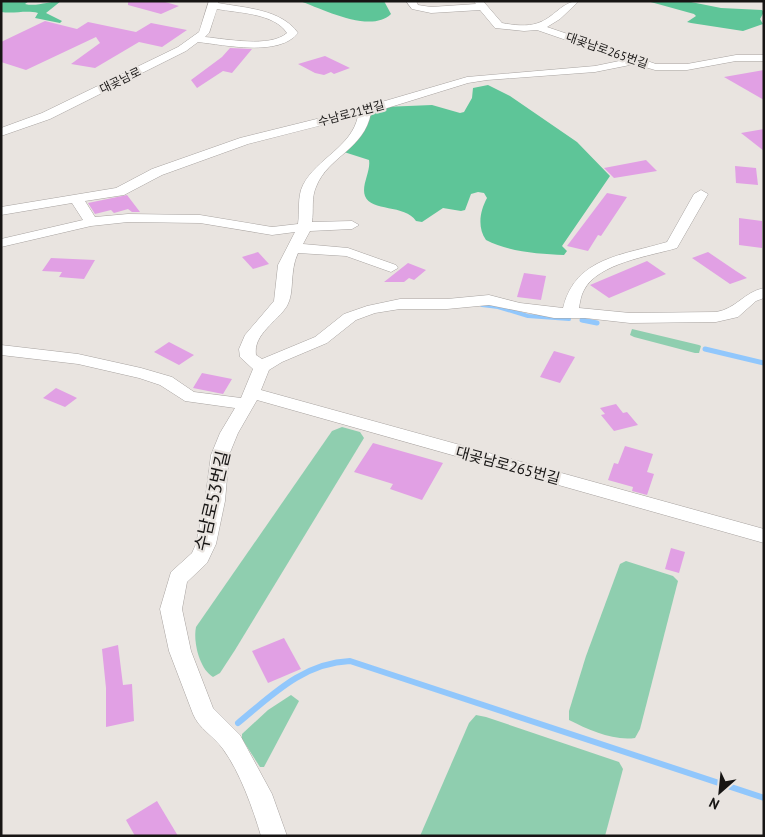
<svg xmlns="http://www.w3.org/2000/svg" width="765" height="837" font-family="'PT Sans','Noto Sans KR',sans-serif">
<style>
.green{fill:#8fceaf}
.forest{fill:#5ec598}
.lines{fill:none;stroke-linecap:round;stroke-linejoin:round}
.stream-far2{stroke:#91c7fc;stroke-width:4}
.stream-far1{stroke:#91c7fc;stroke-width:5}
.stream{stroke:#91c7fc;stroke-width:6}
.building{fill:#e1a0e4}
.minor-casing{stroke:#a8a3a0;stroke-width:1}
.minor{fill:#fff;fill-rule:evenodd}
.labels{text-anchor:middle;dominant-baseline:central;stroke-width:4.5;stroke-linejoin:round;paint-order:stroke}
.far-street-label{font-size:12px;fill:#171514;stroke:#e9e4e0}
.street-label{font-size:15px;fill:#171514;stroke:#e9e4e0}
.near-street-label{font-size:18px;fill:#171514;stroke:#e9e4e0}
</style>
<rect width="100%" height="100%" fill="#e9e4e0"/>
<!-- green -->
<g class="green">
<path d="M632,329L699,345L701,346L699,353H695L634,337L630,335Z"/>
<path d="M342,427L360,432L364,438L235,650L220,673L213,677C199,669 193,641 196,627L332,431Z"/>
<path d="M626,561L673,576L678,581L640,729L635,738C613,741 589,730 569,720V711L586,656L620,564Z"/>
<path d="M291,695L299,701L264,767H260L242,739V734L268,710Z"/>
<path d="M476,715L486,717L619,762L623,769L605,836H420L469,723Z"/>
</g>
<!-- forest -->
<g class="forest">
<path d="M1,1H29L25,4C37,7 49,1 61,1L46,13L62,21L60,23L35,18L38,13C26,10 14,14 1,12Z"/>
<path d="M300,1H384L391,14C371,34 322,9 300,1Z"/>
<path d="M647,1H686L721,8L762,10L764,12L760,19L763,24L743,31L691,23L687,22L696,16L694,14Z"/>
<path d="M488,85L510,96L577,142L610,176L562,246L567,251L564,255C539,254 509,252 486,240C477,227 480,211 487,198L484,193L478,192L471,194L465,210L461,211L443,208L422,222L416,221C405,204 371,212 365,196C361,185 371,171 369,160L344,152L365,129L369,115L384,107L432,105L460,113L464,112L472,98L473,88Z"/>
</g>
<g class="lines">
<!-- stream-far2 -->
<g class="stream-far2">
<path d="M482,305L498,307L528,316L569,319"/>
<path d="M582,320L587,321"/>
</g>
<!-- stream-far1 -->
<g class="stream-far1">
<path d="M582,320L597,323"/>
<path d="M705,349L764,363"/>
</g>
<!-- stream -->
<path class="stream" d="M238,723C272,695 303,663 350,661L764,798"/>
</g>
<!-- building -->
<g class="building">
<path d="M128,1H162L179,6L161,14L128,5Z"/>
<path d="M45,21L77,29L88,22L136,32L151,23L187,30L162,47L139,42L95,68L71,64L100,43L96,37L26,70L1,62V42Z"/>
<path d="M230,48L252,49L232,73L223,71L197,88L191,80L222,57Z"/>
<path d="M325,56L350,68L334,74L331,72L324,75L315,73L298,64Z"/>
<path d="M764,70V100L724,77Z"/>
<path d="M764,129V151L741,133Z"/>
<path d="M646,160L657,171L614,178L604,168Z"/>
<path d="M735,166L756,168L758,185L736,183Z"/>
<path d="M607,193L627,197L601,236L598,235L588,251L567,246Z"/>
<path d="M127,195L140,212H132L128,209L114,213L111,210L95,214L88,203Z"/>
<path d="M739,218L762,221V248L739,245Z"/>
<path d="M258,252L269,264L253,269L242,257Z"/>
<path d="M708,252L736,271L747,278L730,284L692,258Z"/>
<path d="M51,258L95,260L84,279L59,277L62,272L42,271Z"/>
<path d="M647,261L666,274L609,298L590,285Z"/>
<path d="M408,263L426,270L414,280L409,278L404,282H384Z"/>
<path d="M524,273L546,276L541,300L517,297Z"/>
<path d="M169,342L194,355L179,365L154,352Z"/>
<path d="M554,351L575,357L560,383L540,377Z"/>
<path d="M202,373L232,379L223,394L193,388Z"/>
<path d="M56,388L73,396L77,398L65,407L43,398Z"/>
<path d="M616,404L623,413L627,412L638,425L614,431L601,415L605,414L600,408Z"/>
<path d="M373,443L443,463L422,500L390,489L393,484L354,472Z"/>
<path d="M625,446L653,454L647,472L654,474L647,495L632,491L633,487L608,480L614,463L618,464Z"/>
<path d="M671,548L685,552L679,573L665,569Z"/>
<path d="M284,638L301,669L268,683L252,651Z"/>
<path d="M118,645L123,685L132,684L134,721L106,727V688L102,649Z"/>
<path d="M157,801L178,836H135L126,820Z"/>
</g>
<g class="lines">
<!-- minor casing -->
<g class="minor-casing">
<g id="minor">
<path d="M209,1H219L218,3C245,8 281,9 298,33C279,57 225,45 198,42L186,51L50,119L1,136V128L42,113L178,47L199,32ZM217,9C238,13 274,13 287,33C270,48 227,39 205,37L209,33Z"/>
<path d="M406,1H416L418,5L431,7L476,4L473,1H483L502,23C513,25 527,27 538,23C554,18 562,1 579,1L560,19L547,27L656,64H687L736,55H764V61H736L687,70H655L635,64L595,72L487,80L468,83L371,113C364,150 328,156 316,187C311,198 314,210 312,222L352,221L359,225L352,229L310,231L303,244L348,248L396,265L398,268L391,272L346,256L298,253C289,272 295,292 287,306C277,322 253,334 256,355L262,359L315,337L344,314L367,306L400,299H447L489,295L520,303L563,308C575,257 624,255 667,242L694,194L701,190L708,194L677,248C650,256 598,263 584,290C581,295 580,302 579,308L630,313L716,312C736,309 744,292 764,288V298L756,301L738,317L716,322L630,323L585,318H554L489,305L447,309H400L375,313L356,320L327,343L282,362L269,370L261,390L764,529V543L257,400L238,433L229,455L225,501L216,544L207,563L187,582L182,609L191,651L213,708L240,735L272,794L287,836H261C253,809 240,772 223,749C214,736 199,729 193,714L169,651L160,609L171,572L192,553L196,544L205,501L211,455L220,433L235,408L185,401L160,385L139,378L78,364L1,355V345L78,354L141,368L172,377L194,392L241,398L253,369L240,357L239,349L245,335L274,301L278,265L295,232L272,235L200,223L128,222L91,226L1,247V239L83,220L72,203L1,215V207L116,188L152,169L240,138L361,108L467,77L595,66L624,60L537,30L524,31L495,28L480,10L431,13L412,9ZM358,116C352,147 317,158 303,185C297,197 300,211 298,224L272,227L200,215L128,214L95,217L85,201L124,195L162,175L248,144Z"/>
</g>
</g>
<!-- minor -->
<use href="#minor" class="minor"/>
</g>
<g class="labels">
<!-- far-street labels -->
<g class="far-street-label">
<text transform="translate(607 50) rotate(19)">대곶남로265번길</text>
<text transform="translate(120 80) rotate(-26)">대곶남로</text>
<text transform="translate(351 113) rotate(-15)">수남로21번길</text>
</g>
<!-- street labels -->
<g class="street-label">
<text transform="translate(508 465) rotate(15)">대곶남로265번길</text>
</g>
<!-- near-street labels -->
<g class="near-street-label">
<text transform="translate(212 501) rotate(-77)">수남로53번길</text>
</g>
</g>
<!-- border -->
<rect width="765" height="837" fill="none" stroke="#171514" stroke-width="5"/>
<!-- north arrow -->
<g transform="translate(720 792) rotate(207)" stroke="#e9e4e0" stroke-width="4" paint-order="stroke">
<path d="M0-4L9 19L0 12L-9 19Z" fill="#171514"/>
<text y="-8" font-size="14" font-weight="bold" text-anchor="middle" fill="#171514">N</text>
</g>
</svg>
